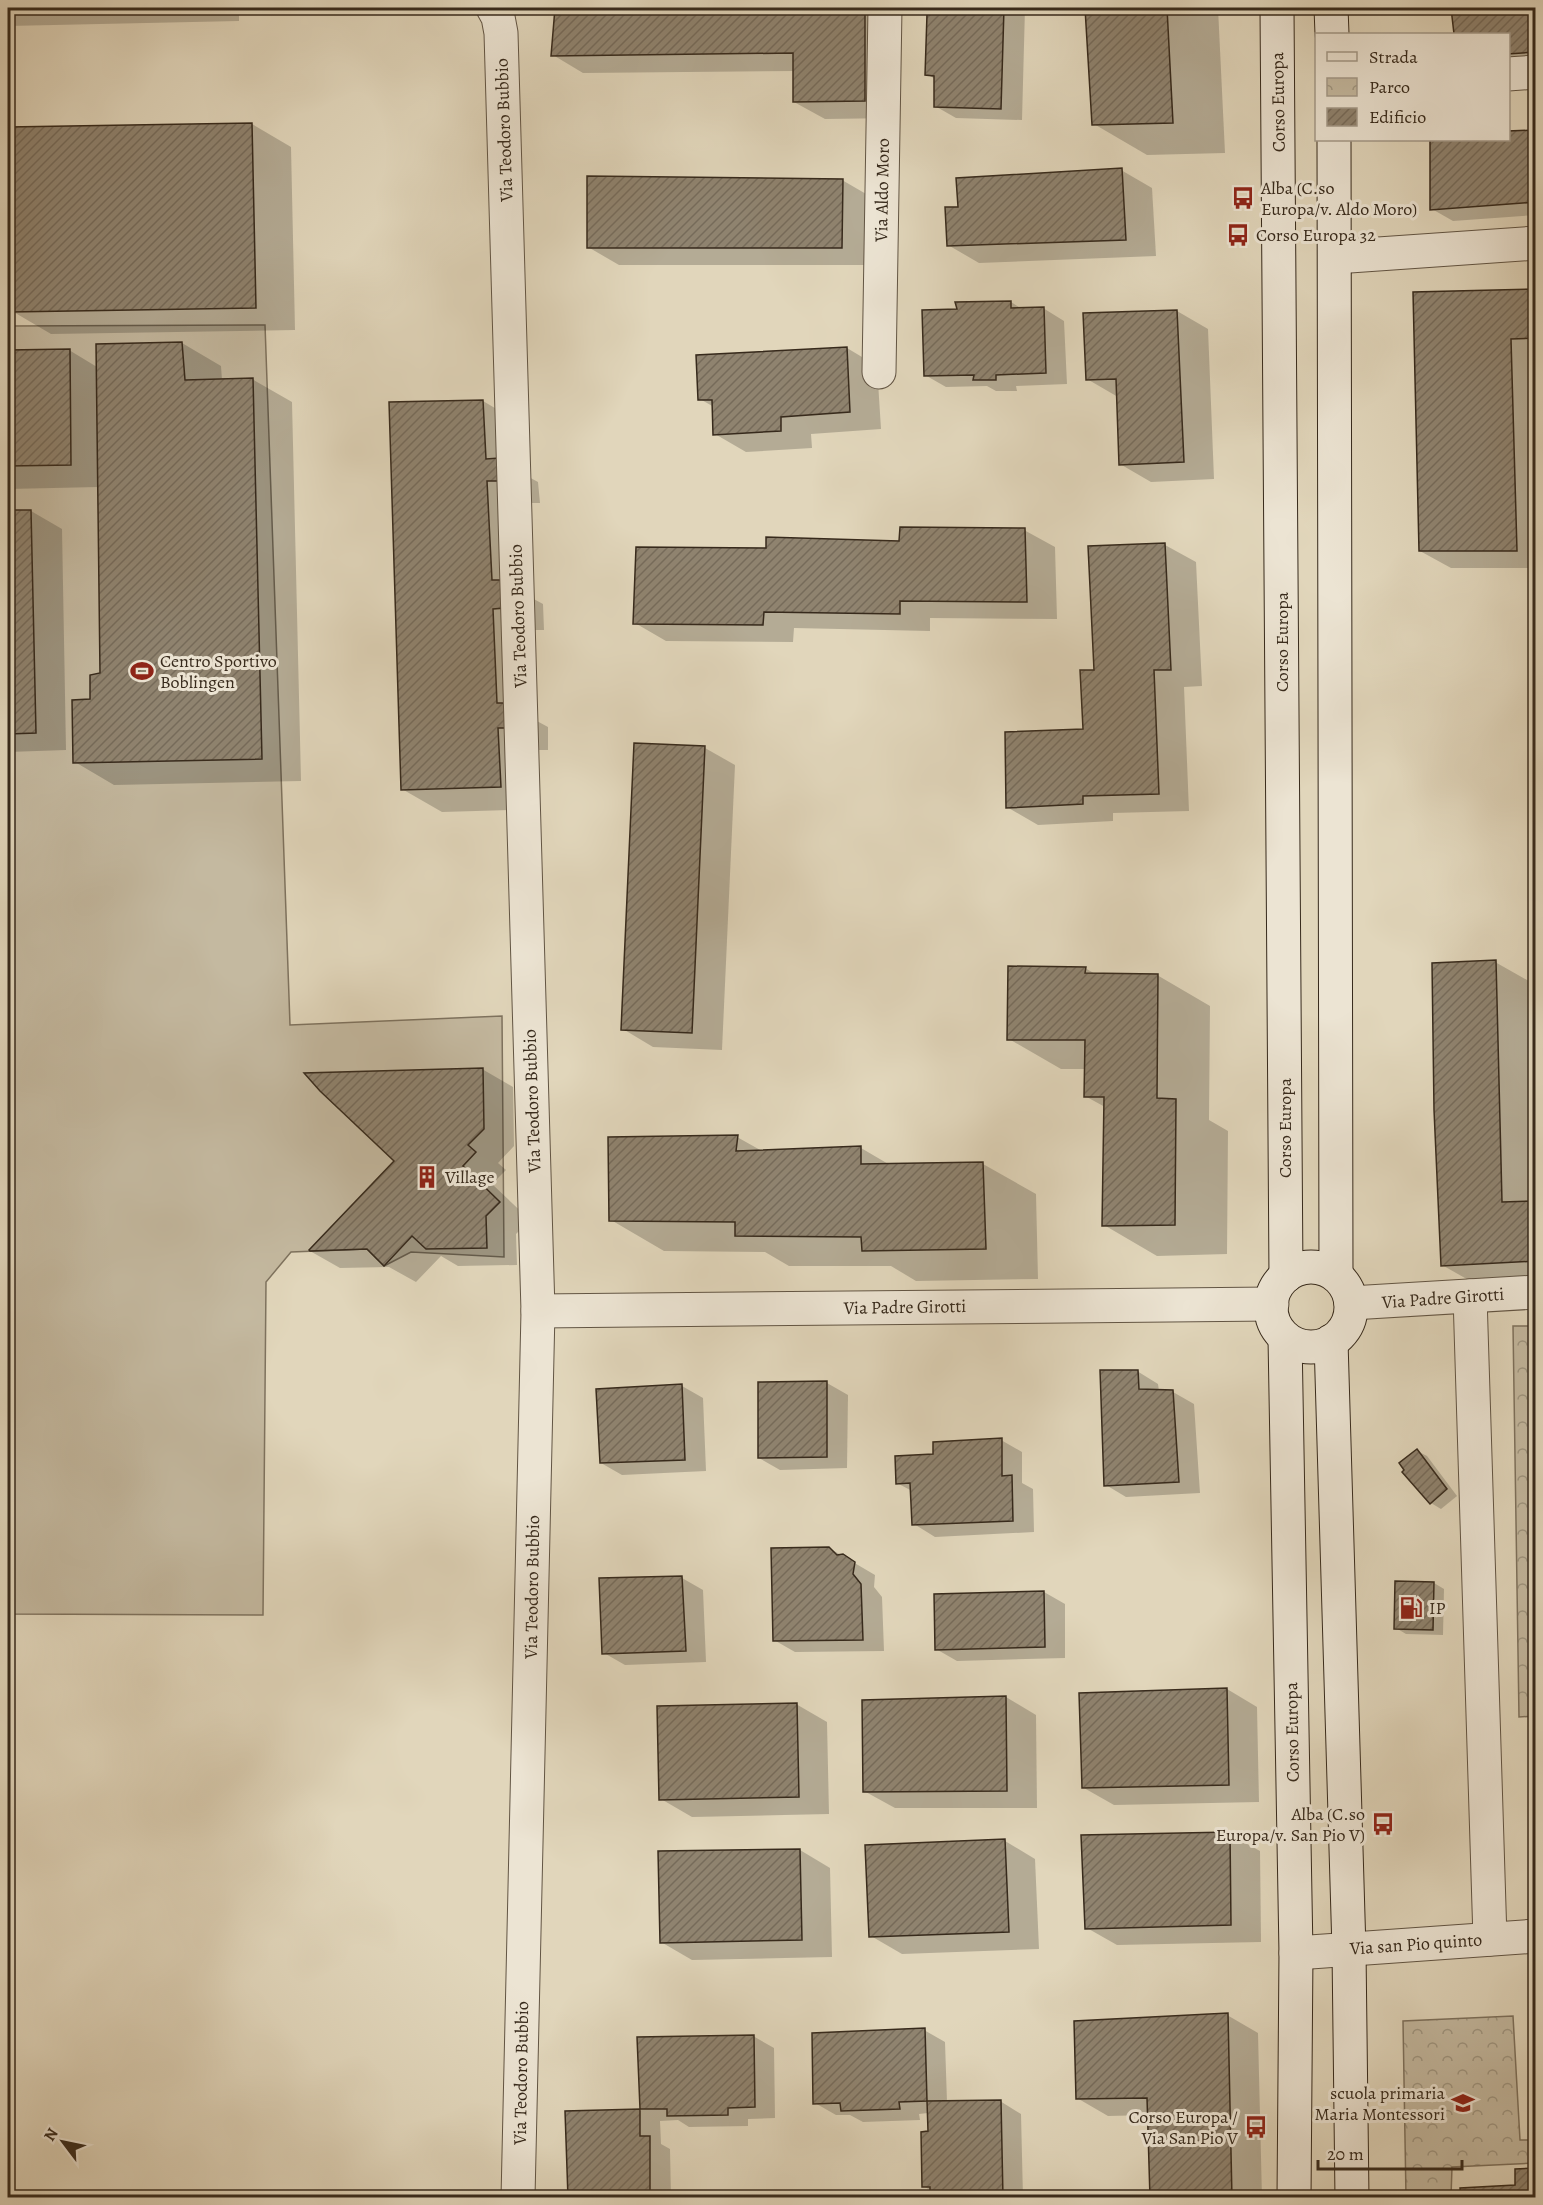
<svg xmlns="http://www.w3.org/2000/svg" width="1543" height="2205" font-family="Alegreya,serif">
<style>
.grass{fill:#c4b9a0;stroke:#7e725e;stroke-width:1.5}
.park{fill:url(#park-crowns);stroke:#7e725e;stroke-width:1.5}
.shadow{fill:#0003}
.building{fill:url(#building-hatch);stroke:#372a1c;stroke-width:1.5}
.lines{fill:none;stroke-linecap:round;stroke-linejoin:round}
.street-casing{stroke:#625544;stroke-width:35}
.secondary-casing{stroke:#372a1c;stroke-width:35}
.street{stroke:#ece4d3;stroke-width:33}
.secondary{stroke:#ece4d3;stroke-width:33}
.labels{text-anchor:middle;dominant-baseline:central;stroke-width:6;stroke-linejoin:round;paint-order:stroke}
.street-label{font-size:18px;fill:#372a1c;stroke:#ece4d3}
.poi-label{font-size:18px;fill:#372a1c;stroke:#ece4d3;text-anchor:start}
</style>
<defs>
<pattern id="park-crowns" width="20" height="18" patternUnits="userSpaceOnUse" patternTransform="scale(1.5)"><rect width="20" height="18" fill="#c4b9a0"/><path d="M2 6a3 3 0 1 1 6 0M12 15a3 3 0 1 1 6 0" fill="none" stroke="#a09782"/></pattern>
<pattern id="building-hatch" width="6" height="6" patternUnits="userSpaceOnUse" patternTransform="scale(1.5)"><rect width="6" height="6" fill="#8f836f"/><path d="M-1 1l2-2M0 6l6-6M5 7l2-2" fill="none" stroke="#766b5a"/></pattern>
</defs>
<rect width="100%" height="100%" fill="#e1d6bb"/>
<filter id="stains"><feTurbulence type="fractalNoise" baseFrequency=".00333" numOctaves="4"/><feColorMatrix values="0 0 0 0 .2 0 0 0 0 .09 0 0 0 0 .02 0 0 0 .5 -.17"/></filter>
<radialGradient id="worn" r=".72"><stop offset=".6" stop-color="#630" stop-opacity="0"/><stop offset="1" stop-color="#630" stop-opacity=".3"/></radialGradient>
<!-- grass -->
<path class="grass" d="M265,325L290,1025L502,1016L504,1257L411,1252L384,1266L367,1249L291,1252L266,1282L263,1615L8,1614V326Z"/>
<!-- park -->
<g class="park">
<path d="M1535,1326L1536,1716L1519,1717L1513,1326Z"/>
<path d="M1513,2016L1520,2140H1535V2163L1452,2167L1451,2197H1406L1403,2021Z"/>
</g>
<!-- shadow -->
<g class="shadow">
<path d="M8,8H239V21L8,26Z"/>
<path d="M556,8H895L896,118L825,119L794,102L795,71L583,73L553,55Z"/>
<path d="M936,8H1025L1022,120L956,118L935,106V79L927,74Z"/>
<path d="M1086,8H1218L1225,153L1147,155L1094,124Z"/>
<path d="M1452,8H1536V71L1508,72V34H1456Z"/>
<path d="M252,124L291,147L295,330L51,334L12,311Z"/>
<path d="M1536,131V215L1453,221L1432,209V140H1508Z"/>
<path d="M1121,170L1152,188L1156,256L979,263L948,245L960,208Z"/>
<path d="M842,180L873,198V265H619L588,247Z"/>
<path d="M1536,291V568H1451L1420,551L1414,294Z"/>
<path d="M1011,302L1022,309L1043,308L1064,321L1067,384L1016,386L1017,391H996L987,386L946,387L925,375Z"/>
<path d="M1177,311L1208,329L1214,479L1151,482L1120,464L1118,397L1087,379Z"/>
<path d="M182,343L221,366L222,380L252,379L292,402L301,781L114,785L75,762L92,701L102,674L99,487L8,489V351L69,350L97,367Z"/>
<path d="M847,348L877,366L881,429L811,434L812,448L746,452L715,434L714,407L700,399Z"/>
<path d="M483,401L522,424L525,475L538,482L540,503H526L530,597L543,604L544,630H532L535,720L548,727V750H537L540,809L442,812L402,789Z"/>
<path d="M31,511L62,529L66,750L8,752V512Z"/>
<path d="M1024,530L1055,547L1057,619L930,618V631L794,628L793,642L666,641L635,623L767,550L901,543Z"/>
<path d="M1165,545L1196,562L1202,686L1184,687L1189,811L1113,813V821L1038,825L1007,807L1085,730L1095,671Z"/>
<path d="M705,748L735,765L722,1050L653,1047L623,1029Z"/>
<path d="M1495,962L1536,985V1293L1495,1295L1442,1265Z"/>
<path d="M1085,968L1097,975H1157L1210,1006L1209,1120L1228,1131L1227,1254L1157,1256L1104,1225L1105,1107L1085,1096L1086,1069H1061L1009,1039Z"/>
<path d="M482,1069L513,1087L514,1146L498,1163L506,1170L492,1184L530,1220L516,1234L517,1265L458,1266L441,1256L416,1282L389,1267L340,1268L310,1251Z"/>
<path d="M737,1137L762,1151L861,1148L890,1165L983,1164L1036,1194L1038,1279L916,1281L891,1266H789L765,1252L664,1251L611,1220Z"/>
<path d="M1137,1371L1158,1384L1159,1391L1173,1392L1194,1404L1200,1493L1126,1497L1106,1485Z"/>
<path d="M760,1383H827L848,1395L847,1468L780,1470L759,1458Z"/>
<path d="M682,1386L703,1398L706,1471L622,1475L601,1463Z"/>
<path d="M1001,1440L1022,1452V1483L1033,1489L1034,1532L935,1537L914,1524L912,1491L897,1483L935,1455Z"/>
<path d="M1417,1451L1427,1456L1457,1496L1441,1509L1431,1503L1406,1470Z"/>
<path d="M829,1548L875,1575L874,1587L882,1597L884,1651L795,1652L774,1640Z"/>
<path d="M682,1578L703,1590L706,1662L625,1665L604,1653Z"/>
<path d="M1434,1583L1444,1589L1443,1635L1406,1634L1396,1628Z"/>
<path d="M1044,1592L1065,1604V1658L957,1661L936,1649Z"/>
<path d="M1227,1689L1257,1707L1259,1802L1114,1805L1084,1788Z"/>
<path d="M1006,1697L1036,1715L1037,1808H895L864,1791Z"/>
<path d="M796,1704L827,1722L829,1814L692,1817L661,1799Z"/>
<path d="M1229,1834L1260,1851L1261,1942L1117,1945L1087,1928Z"/>
<path d="M1005,1841L1035,1859L1039,1949L902,1954L871,1936Z"/>
<path d="M800,1850L830,1868L832,1957L692,1960L661,1942Z"/>
<path d="M1227,2015L1258,2033L1262,2198H1151L1149,2115L1108,2116L1077,2098Z"/>
<path d="M924,2030L945,2042L947,2102L1000,2101L1021,2114L1023,2198H932V2191L923,2186L929,2132L928,2113L919,2114L920,2120L863,2122L850,2115H836L815,2103Z"/>
<path d="M753,2036L774,2048L775,2118L748,2119V2126L689,2127L678,2120L660,2121L661,2144L670,2149L671,2198H569L567,2112L641,2111L639,2038Z"/>
</g>
<!-- building -->
<g class="building">
<path d="M555,8H865V101L793,102V53L551,56Z"/>
<path d="M934,8H1004L1001,109L934,107V76L925,75L927,14H934Z"/>
<path d="M1085,8H1167L1173,123L1092,125Z"/>
<path d="M1451,8H1534L1535,52L1508,54V34H1454Z"/>
<path d="M252,123L256,308L10,312L8,127Z"/>
<path d="M1536,130V202L1430,210V140H1508V131Z"/>
<path d="M1122,168L1126,240L947,246L945,207H958L956,178Z"/>
<path d="M587,176L843,179L842,248H587Z"/>
<path d="M1536,289V338L1511,339L1517,551H1419L1413,292Z"/>
<path d="M1011,301V308L1044,307L1046,373L996,375V380H973L974,375L924,376L922,310L957,309L955,302Z"/>
<path d="M1177,310L1184,462L1119,465L1116,379L1086,380L1083,313Z"/>
<path d="M182,342L185,380L253,378L262,759L73,763L72,700L90,699V675L100,673L96,344Z"/>
<path d="M847,347L850,412L781,417V431L713,435L712,400H698L696,355Z"/>
<path d="M70,349L71,465L8,466V350Z"/>
<path d="M483,400L486,459L499,458L501,481H487L492,580H504L505,608L493,609L497,703H508L510,728H498L501,787L401,790L389,402Z"/>
<path d="M8,510H31L36,733L8,734Z"/>
<path d="M900,527L1025,528L1027,602L900,601V614L764,612L763,625L633,624L636,547L766,548V537L899,541Z"/>
<path d="M1165,543L1171,670H1154L1159,794L1083,796V804L1006,808L1005,732L1083,729L1080,670H1094L1088,546Z"/>
<path d="M634,743L705,746L692,1033L621,1030Z"/>
<path d="M1496,960L1502,1202L1536,1201V1261L1441,1266L1434,1110L1432,963Z"/>
<path d="M1008,966L1086,967L1085,973L1158,974L1157,1098L1176,1099L1175,1225L1102,1226L1104,1097H1084L1085,1040H1007Z"/>
<path d="M483,1068L484,1129L468,1145L476,1152L463,1166L500,1202L486,1216L487,1248L426,1249L412,1236L384,1266L367,1249L310,1251L309,1250L394,1161L320,1091L304,1073Z"/>
<path d="M738,1135L736,1151L861,1146V1164L983,1162L986,1249L862,1251L861,1237L735,1236V1222L609,1221L608,1137Z"/>
<path d="M1100,1370H1138L1139,1389L1173,1390L1179,1482L1104,1486Z"/>
<path d="M827,1381V1457L758,1458V1382Z"/>
<path d="M682,1384L685,1460L600,1463L596,1389Z"/>
<path d="M1002,1438V1476L1012,1475L1013,1521L912,1525L910,1483L896,1484L895,1456L933,1454V1442Z"/>
<path d="M1417,1449L1447,1489L1430,1504L1402,1472L1404,1470L1399,1463Z"/>
<path d="M829,1547L837,1555L843,1554L855,1562L853,1574L861,1584L863,1640L773,1641L771,1548Z"/>
<path d="M682,1576L686,1651L602,1654L599,1578Z"/>
<path d="M1395,1581L1434,1582L1433,1630L1394,1629Z"/>
<path d="M1044,1591L1045,1647L935,1650L934,1594Z"/>
<path d="M1227,1688L1229,1785L1082,1788L1079,1693Z"/>
<path d="M1006,1696L1007,1791L863,1792L862,1700Z"/>
<path d="M797,1703L799,1797L659,1800L657,1706Z"/>
<path d="M1230,1832L1231,1925L1085,1929L1081,1835Z"/>
<path d="M1005,1839L1009,1932L869,1937L865,1845Z"/>
<path d="M800,1849L802,1940L660,1943L658,1851Z"/>
<path d="M1228,2013L1232,2198H1150L1147,2098L1076,2099L1074,2021Z"/>
<path d="M925,2028L927,2101L899,2102L900,2109L841,2111L840,2103L813,2104L812,2033Z"/>
<path d="M754,2035L755,2107L728,2108V2115L667,2116V2109H640L637,2037Z"/>
<path d="M1001,2100L1003,2198H930V2187H922L921,2132L928,2131L927,2101Z"/>
<path d="M640,2109V2136H650V2197L568,2198L565,2111Z"/>
<path d="M1536,2168V2198H1461L1460,2188L1515,2185V2169Z"/>
</g>
<g class="lines">
<!-- street casing -->
<g class="street-casing">
<g id="street">
<path d="M493,8L498,17L501,33L538,1311L518,2198"/>
<path d="M1508,74L1536,72"/>
<path d="M1335,257L1536,243"/>
<path d="M879,372L885,8"/>
<path d="M1470,1296L1490,1939"/>
<path d="M1351,1303L1536,1292"/>
<path d="M538,1311L1272,1304"/>
<path d="M1296,1953L1536,1936"/>
</g>
</g>
<!-- secondary casing -->
<g class="secondary-casing">
<g id="secondary">
<path d="M1277,8L1286,1276"/>
<path d="M1331,8L1332,34"/>
<path d="M1334,140L1336,1275"/>
<circle cx="1311" cy="1307" r="40"/>
<path d="M1285,1338L1296,1953L1294,2198"/>
<path d="M1331,1341L1349,1950L1352,2198"/>
</g>
</g>
<!-- street -->
<use href="#street" class="street"/>
<!-- secondary -->
<use href="#secondary" class="secondary"/>
</g>
<!-- icons -->
<defs>
<g id="bus-bare" transform="scale(1.8)"><path d="M-5-6H5V4H4V6H2V4H-2V6H-4V4H-5ZM-3.5-4V0h7V-4ZM-3.5 1.2v1.5H-2V1.2ZM2 1.2v1.5H3.5V1.2Z" fill="#8f2418" stroke="#ece4d3" stroke-width="2.5" paint-order="stroke"/></g>
<g id="stadium-bare" transform="scale(1.8)"><path d="M0-5a6.5 5 0 1 0 0 10a6.5 5 0 1 0 0-10ZM-3.5-1.8h7v3.6h-7Z" fill="#8f2418" stroke="#ece4d3" stroke-width="2.5" paint-order="stroke"/></g>
<g id="building-bare" transform="scale(1.8)"><path d="M-4-6H4V6H1V3H-1V6H-4ZM-2.5-4.3h1.7v1.8h-1.7ZM.8-4.3h1.7v1.8H.8ZM-2.5-1h1.7V.8h-1.7ZM.8-1h1.7V.8H.8Z" fill="#8f2418" stroke="#ece4d3" stroke-width="2.5" paint-order="stroke"/></g>
<g id="fuel-bare" transform="scale(1.8)"><path d="M-5.5-6h7V0h2V4h1.3V-2.5L3-4.5l.8-.8L6-3V5H2.5V1h-1V6h-7ZM-4.2-4.7v3.2H.2V-4.7Z" fill="#8f2418" stroke="#ece4d3" stroke-width="2.5" paint-order="stroke"/></g>
<g id="school-bare" transform="scale(1.8)"><path d="M0-5L7-2L0 1L-7-2ZM-4 1L0 2.5L4 1V4Q0 6-4 4Z" fill="#8f2418" stroke="#ece4d3" stroke-width="2.5" paint-order="stroke"/></g>
</defs>
<g fill-rule="evenodd">
<use href="#bus-bare" x="1243" y="198"/>
<use href="#bus-bare" x="1238" y="235"/>
<use href="#stadium-bare" x="142" y="671"/>
<use href="#building-bare" x="427" y="1177"/>
<use href="#fuel-bare" x="1411" y="1608"/>
<use href="#bus-bare" x="1383" y="1824"/>
<use href="#school-bare" x="1463" y="2103"/>
<use href="#bus-bare" x="1256" y="2127"/>
</g>
<g class="labels">
<!-- street labels -->
<g class="street-label">
<text transform="translate(1278 102) rotate(-91)">Corso Europa</text>
<text transform="translate(504 130) rotate(-92)">Via Teodoro Bubbio</text>
<text transform="translate(882 190) rotate(-89)">Via Aldo Moro</text>
<text transform="translate(518 616) rotate(-92)">Via Teodoro Bubbio</text>
<text transform="translate(1282 642) rotate(-90)">Corso Europa</text>
<text transform="translate(532 1101) rotate(-92)">Via Teodoro Bubbio</text>
<text transform="translate(1285 1128) rotate(-90)">Corso Europa</text>
<text transform="translate(1443 1298) rotate(-4)">Via Padre Girotti</text>
<text transform="translate(905 1307) rotate(-1)">Via Padre Girotti</text>
<text transform="translate(532 1587) rotate(-89)">Via Teodoro Bubbio</text>
<text transform="translate(1292 1732) rotate(-91)">Corso Europa</text>
<text transform="translate(1416 1944) rotate(-4)">Via san Pio quinto</text>
<text transform="translate(521 2073) rotate(-89)">Via Teodoro Bubbio</text>
</g>
<!-- poi labels -->
<g class="poi-label">
<text x="1261" y="188">Alba (C.so<tspan x="1261" dy="21">Europa/v. Aldo Moro)</tspan></text>
<text x="1256" y="235">Corso Europa 32</text>
<text x="160" y="661">Centro Sportivo<tspan x="160" dy="21">Boblingen</tspan></text>
<text x="445" y="1177">Village</text>
<text x="1429" y="1608">IP</text>
<text x="1365" y="1814" text-anchor="end">Alba (C.so<tspan x="1365" dy="21">Europa/v. San Pio V)</tspan></text>
<text x="1445" y="2093" text-anchor="end">scuola primaria<tspan x="1445" dy="21">Maria Montessori</tspan></text>
<text x="1238" y="2117" text-anchor="end">Corso Europa /<tspan x="1238" dy="21">Via San Pio V</tspan></text>
</g>
</g>
<!-- margin -->
<rect width="1543" height="2205" fill="none" stroke="#e1d6bb" stroke-width="30"/>
<rect x="9" y="9" width="1525" height="2187" fill="none" stroke="#372a1c" stroke-width="3"/>
<rect x="15" y="15" width="1513" height="2175" fill="none" stroke="#372a1c" stroke-width="1.5"/>
<!-- legend -->
<rect x="1315" y="33" width="195" height="108" fill="#ece4d3" stroke="#a49a8a" stroke-width="1.5"/>
<rect x="1327" y="52" width="30" height="9" fill="#ece4d3" stroke="#a49a8a" stroke-width="1.5"/>
<text x="1369" y="63" font-size="18" fill="#372a1c">Strada</text>
<rect x="1327" y="78" width="30" height="18" fill="url(#park-crowns)" stroke="#a49a8a" stroke-width="1.5"/>
<text x="1369" y="93" font-size="18" fill="#372a1c">Parco</text>
<rect x="1327" y="108" width="30" height="18" fill="url(#building-hatch)" stroke="#a49a8a" stroke-width="1.5"/>
<text x="1369" y="123" font-size="18" fill="#372a1c">Edificio</text>
<!-- north arrow -->
<g transform="translate(63 2142) rotate(302)" stroke="#ece4d3" stroke-width="4.5" paint-order="stroke">
<path d="M0-4.5L10 22L0 15L-10 22Z" fill="#372a1c"/>
<text y="-9" font-size="16" font-weight="bold" text-anchor="middle" fill="#372a1c">N</text>
</g>
<!-- scale -->
<path d="M1318 2160v9h144v-9" fill="none" stroke="#372a1c" stroke-width="3"/>
<text x="1327" y="2160" font-size="18" fill="#372a1c" stroke="#ece4d3" stroke-width="4.5" paint-order="stroke">20 m</text>
<rect width="100%" height="100%" filter="url(#stains)"/>
<rect width="100%" height="100%" fill="url(#worn)"/>
</svg>
